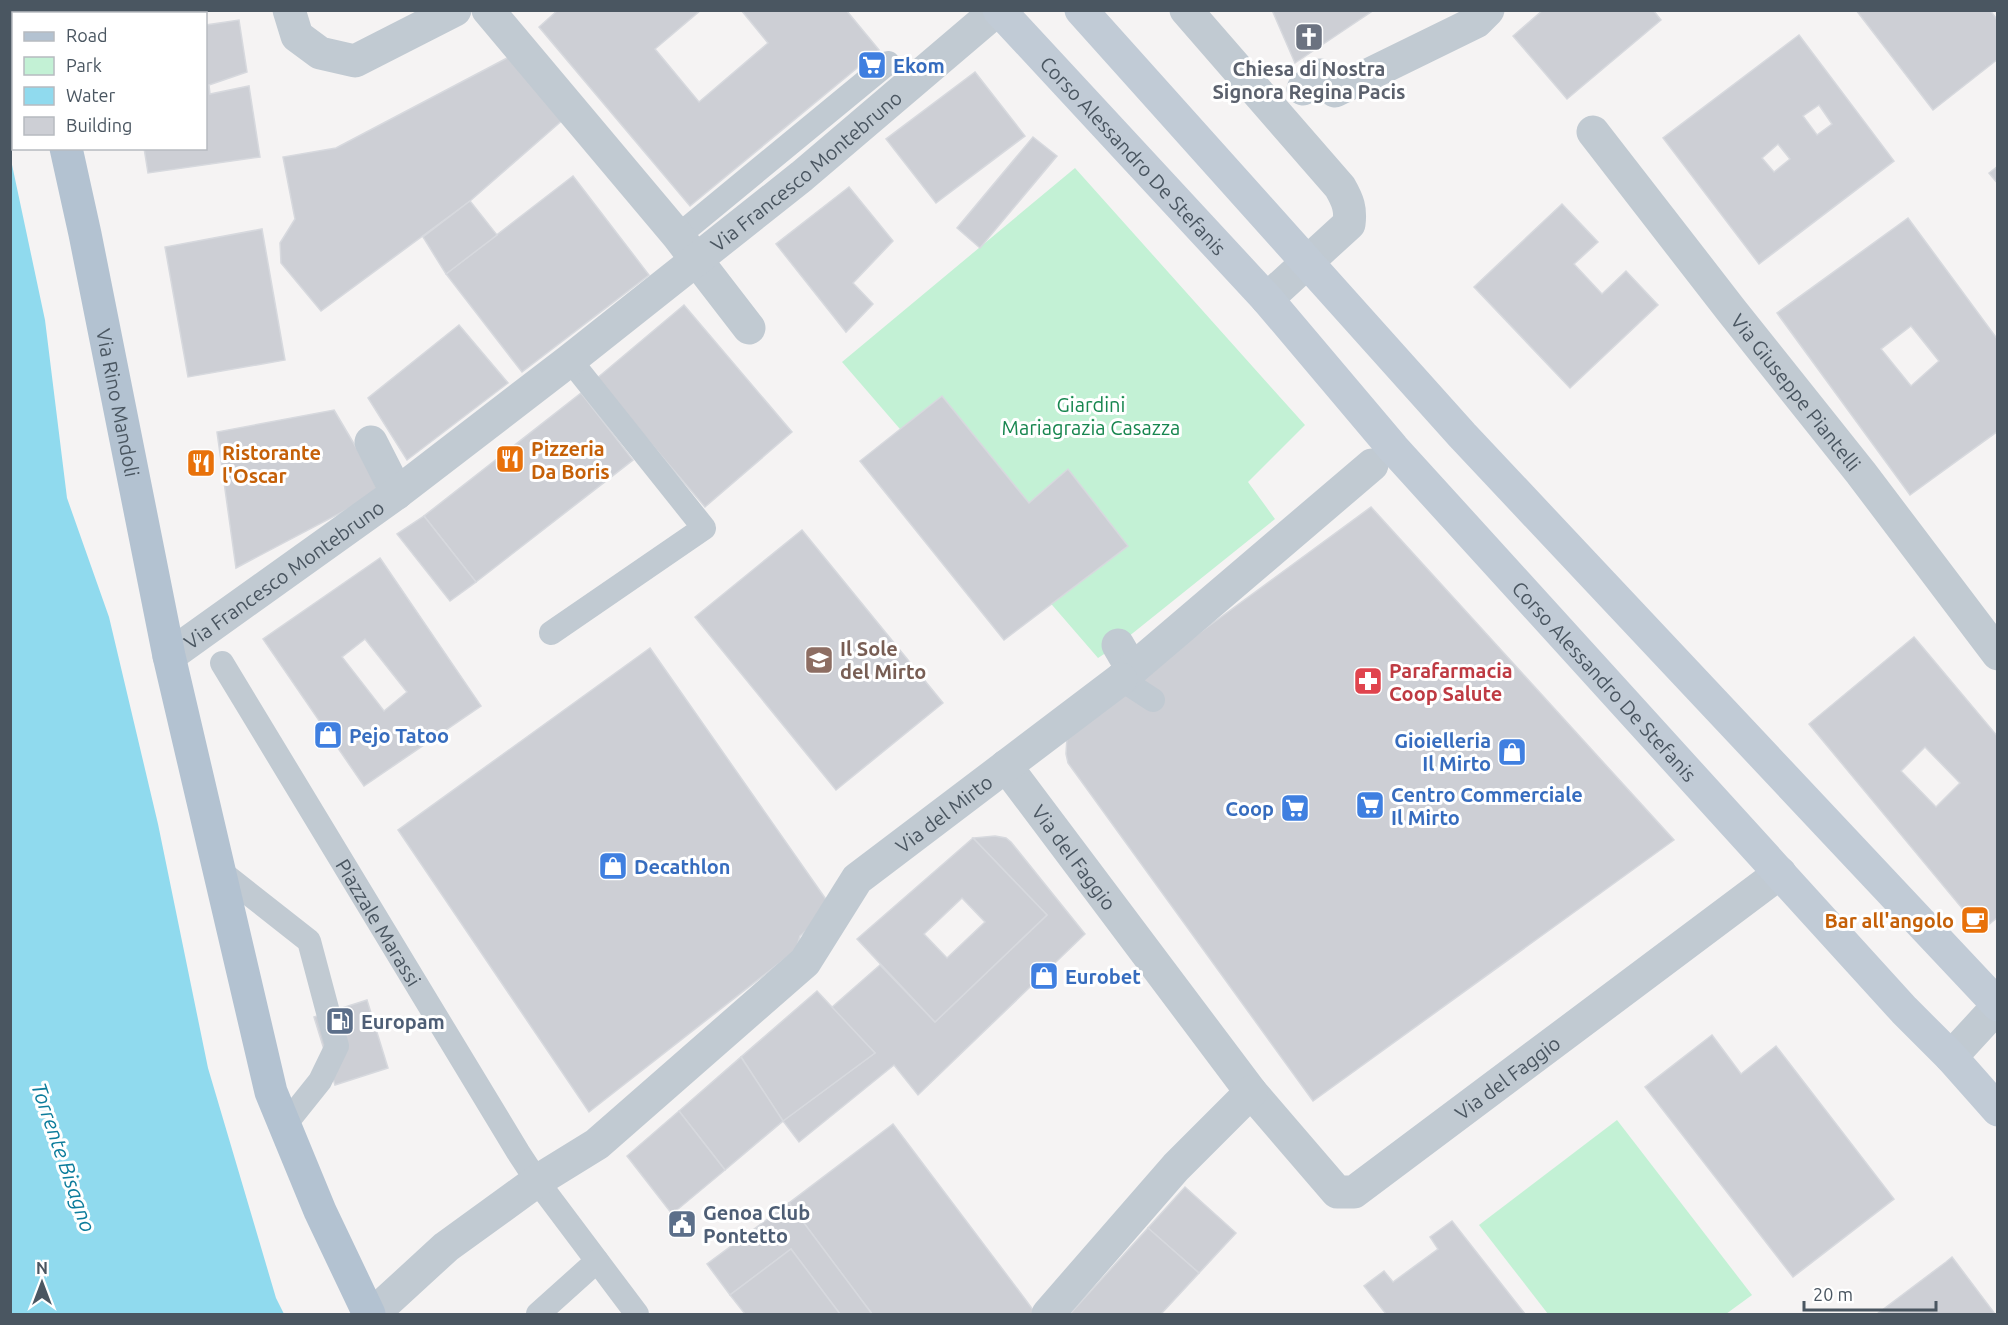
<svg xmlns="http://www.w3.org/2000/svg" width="2008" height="1325" font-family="Ubuntu,sans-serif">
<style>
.green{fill:#c3f1d5}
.water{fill:#90daee}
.building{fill:#cdcfd5;stroke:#d7d9de;stroke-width:1.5;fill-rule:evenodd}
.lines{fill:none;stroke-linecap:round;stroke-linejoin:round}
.service{stroke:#c1cad2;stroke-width:24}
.pedestrian{stroke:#c1cad2;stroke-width:33}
.minor{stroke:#c1cad2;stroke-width:33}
.secondary{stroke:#c1cbd6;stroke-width:33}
.primary{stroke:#b3c2d1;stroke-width:33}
.labels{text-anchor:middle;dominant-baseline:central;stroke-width:6;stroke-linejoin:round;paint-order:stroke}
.shop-label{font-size:20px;font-weight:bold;fill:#366cbe;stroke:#fff;text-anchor:start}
.worship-label{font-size:20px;font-weight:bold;fill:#5b616d;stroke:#fff}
.street-label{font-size:20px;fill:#4a5661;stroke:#fff}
.park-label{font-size:20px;fill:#17864f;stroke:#fff}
.food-label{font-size:20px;font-weight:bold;fill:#c56008;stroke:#fff;text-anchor:start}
.education-label{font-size:20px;font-weight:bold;fill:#785e54;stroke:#fff;text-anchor:start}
.health-label{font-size:20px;font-weight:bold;fill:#be3a42;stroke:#fff;text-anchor:start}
.service-label{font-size:20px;font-weight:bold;fill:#4e5e75;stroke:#fff;text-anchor:start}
.water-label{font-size:21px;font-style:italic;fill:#0c7c9b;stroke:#fff}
</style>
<rect width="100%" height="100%" fill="#f5f3f3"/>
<!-- green -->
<g class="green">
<path d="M1075,168L1305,425L1248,482L1275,519L1118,645L1098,658L842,362Z"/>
<path d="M1617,1120L1752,1295L1726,1314H1548L1479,1225Z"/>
</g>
<!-- water -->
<path class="water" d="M11,160L45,320L67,498L109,617L158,824L208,1068L276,1298L284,1314H11Z"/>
<!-- building -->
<g class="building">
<path d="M124,10H211L200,14H125Z"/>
<path d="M558,10H701L655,49L699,102L768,43L741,10H846L879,50L690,206L539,27Z"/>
<path d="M1272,10H1374L1295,63Z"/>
<path d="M1543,10H1653L1661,20L1567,99L1513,36Z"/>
<path d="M1856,10H1990L1998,21V59L1933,110Z"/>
<path d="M239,20L247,72L209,85L210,94L249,86L260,157L148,173L144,148H206V25Z"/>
<path d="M1799,35L1894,161L1759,264L1663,138ZM1819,105L1832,124L1817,135L1803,116ZM1778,144L1790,159L1774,172L1762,158Z"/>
<path d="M509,57L565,118L470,201L321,311L281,263L280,243L295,219L283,157L336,148Z"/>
<path d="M975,72L1025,136L936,203L886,139Z"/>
<path d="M1033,137L1057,156L980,248L957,228Z"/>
<path d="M1998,166V184L1989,173Z"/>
<path d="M573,176L649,275L522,372L446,274Z"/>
<path d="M849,187L893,241L853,283L873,304L846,332L776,244Z"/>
<path d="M470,201L497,235L446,274L423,237Z"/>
<path d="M1562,204L1598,242L1574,264L1602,294L1626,271L1658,305L1570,388L1474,287Z"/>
<path d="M1908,218L1998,340V431L1910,495L1777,313ZM1911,326L1939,361L1911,386L1881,349Z"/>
<path d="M262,229L285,360L188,377L165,247Z"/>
<path d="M684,305L792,432L705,507L596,379Z"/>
<path d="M459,325L508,383L407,460L368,398Z"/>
<path d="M581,393L633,460L476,582L424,516Z"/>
<path d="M942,396L1029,503L1068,469L1128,546L1004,640L860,461Z"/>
<path d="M334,410L382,491L236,568L217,432Z"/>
<path d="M1371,507L1674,840L1313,1101L1068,763L1066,754L1067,737L1078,722Z"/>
<path d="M424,516L476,582L450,601L397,534Z"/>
<path d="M802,530L943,703L836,790L695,617Z"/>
<path d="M380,558L481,706L364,786L263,639ZM365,639L407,692L384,711L342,657Z"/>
<path d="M1914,637L1998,737V917L1981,931L1809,724ZM1925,747L1960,783L1936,807L1901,771Z"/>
<path d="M650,648L832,908L800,936L796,950L589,1112L398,830Z"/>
<path d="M995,836L1006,838L1011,842L1085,934L918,1095L894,1065L799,1142L783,1121L875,1053L831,1008L880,965L935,1022L1047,915L973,838Z"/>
<path d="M973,838L1047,915L935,1022L857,939ZM962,898L985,922L947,958L924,934Z"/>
<path d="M817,991L875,1053L783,1121L741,1057Z"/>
<path d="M367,1000L388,1068L335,1085L314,1017Z"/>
<path d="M1712,1035L1741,1074L1776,1046L1894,1199L1793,1277L1645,1087Z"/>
<path d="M741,1057L783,1121L725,1170L679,1111Z"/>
<path d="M679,1111L725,1170L672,1214L627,1156Z"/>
<path d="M893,1124L1025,1299L1036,1314H872L789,1203Z"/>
<path d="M1185,1187L1236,1233L1199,1273L1148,1228Z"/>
<path d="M789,1203L872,1314H840L791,1249L730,1295L707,1264Z"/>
<path d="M1452,1221L1525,1314H1386L1364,1286L1384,1271L1393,1282L1438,1249L1430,1237Z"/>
<path d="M1148,1228L1199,1273L1161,1314H1070Z"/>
<path d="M791,1249L840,1314H745L730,1295Z"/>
<path d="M1952,1257L1995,1314H1877L1946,1262Z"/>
</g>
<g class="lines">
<!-- service -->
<g class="service">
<path d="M678,236L888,63"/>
<path d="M551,633L704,528L570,360"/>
<path id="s1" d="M222,663L518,1152L537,1181L637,1314"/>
<path d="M1121,679L1153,700"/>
<path d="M220,871L309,941L337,1046L320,1081L284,1126"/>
<path d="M538,1314L597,1261"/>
</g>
<!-- pedestrian -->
<g class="pedestrian">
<path d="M1118,645L1132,669"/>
<path d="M1121,679L1372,465"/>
</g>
<!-- minor -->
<g class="minor">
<path d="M289,10L297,36L320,53L355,61L455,10"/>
<path d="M488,10L678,236L749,328"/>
<path d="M1186,10L1340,187C1348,201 1351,209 1349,224L1267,299"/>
<path d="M1303,89L1320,75L1335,91L1476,22L1488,10"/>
<path id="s2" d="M1593,132L1731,310L1861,473L1998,654"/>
<path d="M371,442L397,493"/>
<path id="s3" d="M169,656L397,493L570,360L802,176L997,10"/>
<path id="s4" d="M1006,766L1251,1092L1337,1192H1354L1780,873"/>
<path d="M1951,1057L1998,1006"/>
<path id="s5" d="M373,1314L446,1247L537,1181L597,1144L805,962L857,879L1121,679"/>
<path d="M1048,1314L1176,1167L1251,1092"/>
</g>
<!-- secondary -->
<g class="secondary">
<path id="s6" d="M999,10L1267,299L1393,448L1904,1010L1951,1057L1998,1110"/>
<path d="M1081,10L1462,435L1998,1005"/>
</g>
<!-- primary -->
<g class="primary">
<path d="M39,10V14"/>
<path id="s7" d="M66,148L85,234L169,656L271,1092L320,1211L369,1314"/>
</g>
</g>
<!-- icons -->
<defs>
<g id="church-square" transform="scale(1.5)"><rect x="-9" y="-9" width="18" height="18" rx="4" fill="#6b7280" stroke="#fff"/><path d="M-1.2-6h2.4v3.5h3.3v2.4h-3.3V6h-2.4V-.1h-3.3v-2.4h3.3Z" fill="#fff"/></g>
<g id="supermarket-square" transform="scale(1.5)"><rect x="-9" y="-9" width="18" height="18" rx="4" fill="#3f7fe0" stroke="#fff"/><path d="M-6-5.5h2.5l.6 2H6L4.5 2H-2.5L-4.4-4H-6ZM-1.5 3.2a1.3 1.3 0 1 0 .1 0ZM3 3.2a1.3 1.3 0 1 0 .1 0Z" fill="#fff"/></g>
<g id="restaurant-square" transform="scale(1.5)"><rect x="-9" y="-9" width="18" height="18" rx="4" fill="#e8710a" stroke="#fff"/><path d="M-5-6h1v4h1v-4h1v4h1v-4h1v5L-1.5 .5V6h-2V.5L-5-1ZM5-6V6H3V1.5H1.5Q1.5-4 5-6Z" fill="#fff"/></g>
<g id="school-square" transform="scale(1.5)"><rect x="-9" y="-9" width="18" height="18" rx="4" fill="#8d6e63" stroke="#fff"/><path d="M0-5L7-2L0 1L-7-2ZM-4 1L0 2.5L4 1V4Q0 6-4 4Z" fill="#fff"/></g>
<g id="pharmacy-square" transform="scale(1.5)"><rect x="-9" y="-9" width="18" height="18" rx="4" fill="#e0444e" stroke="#fff"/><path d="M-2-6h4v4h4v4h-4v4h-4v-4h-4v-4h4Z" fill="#fff"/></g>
<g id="shop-square" transform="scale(1.5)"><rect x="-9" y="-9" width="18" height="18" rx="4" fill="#3f7fe0" stroke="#fff"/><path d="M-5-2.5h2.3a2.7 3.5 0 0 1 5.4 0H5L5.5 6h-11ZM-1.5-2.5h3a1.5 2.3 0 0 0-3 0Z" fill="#fff"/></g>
<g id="cafe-square" transform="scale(1.5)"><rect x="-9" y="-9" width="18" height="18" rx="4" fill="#e8710a" stroke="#fff"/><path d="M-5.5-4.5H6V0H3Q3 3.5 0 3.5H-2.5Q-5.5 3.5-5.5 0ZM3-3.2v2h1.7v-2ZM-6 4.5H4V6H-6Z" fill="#fff"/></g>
<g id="fuel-square" transform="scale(1.5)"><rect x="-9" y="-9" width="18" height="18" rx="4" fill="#5c6f8a" stroke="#fff"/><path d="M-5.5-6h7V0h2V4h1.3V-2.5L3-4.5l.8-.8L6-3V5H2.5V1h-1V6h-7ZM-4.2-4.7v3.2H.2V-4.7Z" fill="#fff"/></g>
<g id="civic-square" transform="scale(1.5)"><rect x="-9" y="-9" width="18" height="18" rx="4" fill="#5c6f8a" stroke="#fff"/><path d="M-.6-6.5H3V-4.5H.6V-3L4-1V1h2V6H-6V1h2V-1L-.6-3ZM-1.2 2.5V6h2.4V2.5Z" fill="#fff"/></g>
</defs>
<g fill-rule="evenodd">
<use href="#church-square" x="1309" y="37"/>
<use href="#supermarket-square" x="872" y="65"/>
<use href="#restaurant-square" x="510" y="459"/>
<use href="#restaurant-square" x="201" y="463"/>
<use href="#school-square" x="819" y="660"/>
<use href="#pharmacy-square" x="1368" y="681"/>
<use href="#shop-square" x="328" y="735"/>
<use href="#shop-square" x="1512" y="752"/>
<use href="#supermarket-square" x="1370" y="805"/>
<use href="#supermarket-square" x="1295" y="808"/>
<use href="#shop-square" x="613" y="866"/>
<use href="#cafe-square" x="1975" y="920"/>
<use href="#shop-square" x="1044" y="976"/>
<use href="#fuel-square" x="340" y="1021"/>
<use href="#civic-square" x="682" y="1224"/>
</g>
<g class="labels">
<!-- shop labels -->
<g class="shop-label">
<text x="893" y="65">Ekom</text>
<text x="349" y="735">Pejo Tatoo</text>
<text x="1491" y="740" text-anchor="end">Gioielleria<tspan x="1491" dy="23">Il Mirto</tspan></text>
<text x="1391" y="794">Centro Commerciale<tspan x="1391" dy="23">Il Mirto</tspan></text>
<text x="1274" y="808" text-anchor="end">Coop</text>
<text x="634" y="866">Decathlon</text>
<text x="1065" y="976">Eurobet</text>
</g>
<!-- worship labels -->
<g class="worship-label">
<text x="1309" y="68">Chiesa di Nostra<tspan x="1309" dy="23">Signora Regina Pacis</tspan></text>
</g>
<!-- street labels -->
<g class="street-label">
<text stroke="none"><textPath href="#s6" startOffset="198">Corso Alessandro De Stefanis</textPath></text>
<text stroke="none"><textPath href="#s3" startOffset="801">Via Francesco Montebruno</textPath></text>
<text stroke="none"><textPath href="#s2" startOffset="330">Via Giuseppe Piantelli</textPath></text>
<text stroke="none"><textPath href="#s7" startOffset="260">Via Rino Mandoli</textPath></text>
<text stroke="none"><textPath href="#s3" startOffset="141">Via Francesco Montebruno</textPath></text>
<text stroke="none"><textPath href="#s6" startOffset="904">Corso Alessandro De Stefanis</textPath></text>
<text stroke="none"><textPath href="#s5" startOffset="765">Via del Mirto</textPath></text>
<text stroke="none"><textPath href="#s4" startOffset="114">Via del Faggio</textPath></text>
<text stroke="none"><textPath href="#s1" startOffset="303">Piazzale Marassi</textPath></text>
<text stroke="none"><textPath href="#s4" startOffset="748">Via del Faggio</textPath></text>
</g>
<!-- park labels -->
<g class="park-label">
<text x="1091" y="404">Giardini<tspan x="1091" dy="23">Mariagrazia Casazza</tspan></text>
</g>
<!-- food labels -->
<g class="food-label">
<text x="531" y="448">Pizzeria<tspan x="531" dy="23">Da Boris</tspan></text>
<text x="222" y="452">Ristorante<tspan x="222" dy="23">l'Oscar</tspan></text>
<text x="1954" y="920" text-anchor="end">Bar all'angolo</text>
</g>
<!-- education labels -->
<g class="education-label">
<text x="840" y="648">Il Sole<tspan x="840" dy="23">del Mirto</tspan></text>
</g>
<!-- health labels -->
<g class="health-label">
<text x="1389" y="670">Parafarmacia<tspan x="1389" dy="23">Coop Salute</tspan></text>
</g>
<!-- service labels -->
<g class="service-label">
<text x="361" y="1021">Europam</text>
<text x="703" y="1212">Genoa Club<tspan x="703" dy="23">Pontetto</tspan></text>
</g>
<!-- water labels -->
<g class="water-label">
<text transform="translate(64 1157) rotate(71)">Torrente Bisagno</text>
</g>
</g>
<!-- border -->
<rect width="2008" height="1325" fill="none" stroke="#4a5661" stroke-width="24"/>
<!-- legend -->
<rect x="12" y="12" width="195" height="138" fill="#ffffff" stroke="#b7bbc0" stroke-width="1.5"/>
<rect x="24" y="32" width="30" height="9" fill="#b3c2d1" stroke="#b7bbc0" stroke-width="1.5"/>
<text x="66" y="42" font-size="18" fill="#4a5661">Road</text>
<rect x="24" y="57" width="30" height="18" fill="#c3f1d5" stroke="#b7bbc0" stroke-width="1.5"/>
<text x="66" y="72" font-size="18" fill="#4a5661">Park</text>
<rect x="24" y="87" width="30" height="18" fill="#90daee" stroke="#b7bbc0" stroke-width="1.5"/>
<text x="66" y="102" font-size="18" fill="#4a5661">Water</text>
<rect x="24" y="117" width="30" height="18" fill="#cdcfd5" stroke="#b7bbc0" stroke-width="1.5"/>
<text x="66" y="132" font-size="18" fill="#4a5661">Building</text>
<!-- north arrow -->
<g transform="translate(42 1283)" stroke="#ffffff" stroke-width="4.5" paint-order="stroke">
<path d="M0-4.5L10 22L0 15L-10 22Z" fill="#4a5661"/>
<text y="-9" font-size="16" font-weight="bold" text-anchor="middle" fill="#4a5661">N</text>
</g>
<!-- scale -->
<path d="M1804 1301v9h132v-9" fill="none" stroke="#4a5661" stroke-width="3"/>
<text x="1813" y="1301" font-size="18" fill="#4a5661" stroke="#ffffff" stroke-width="4.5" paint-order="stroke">20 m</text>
</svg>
